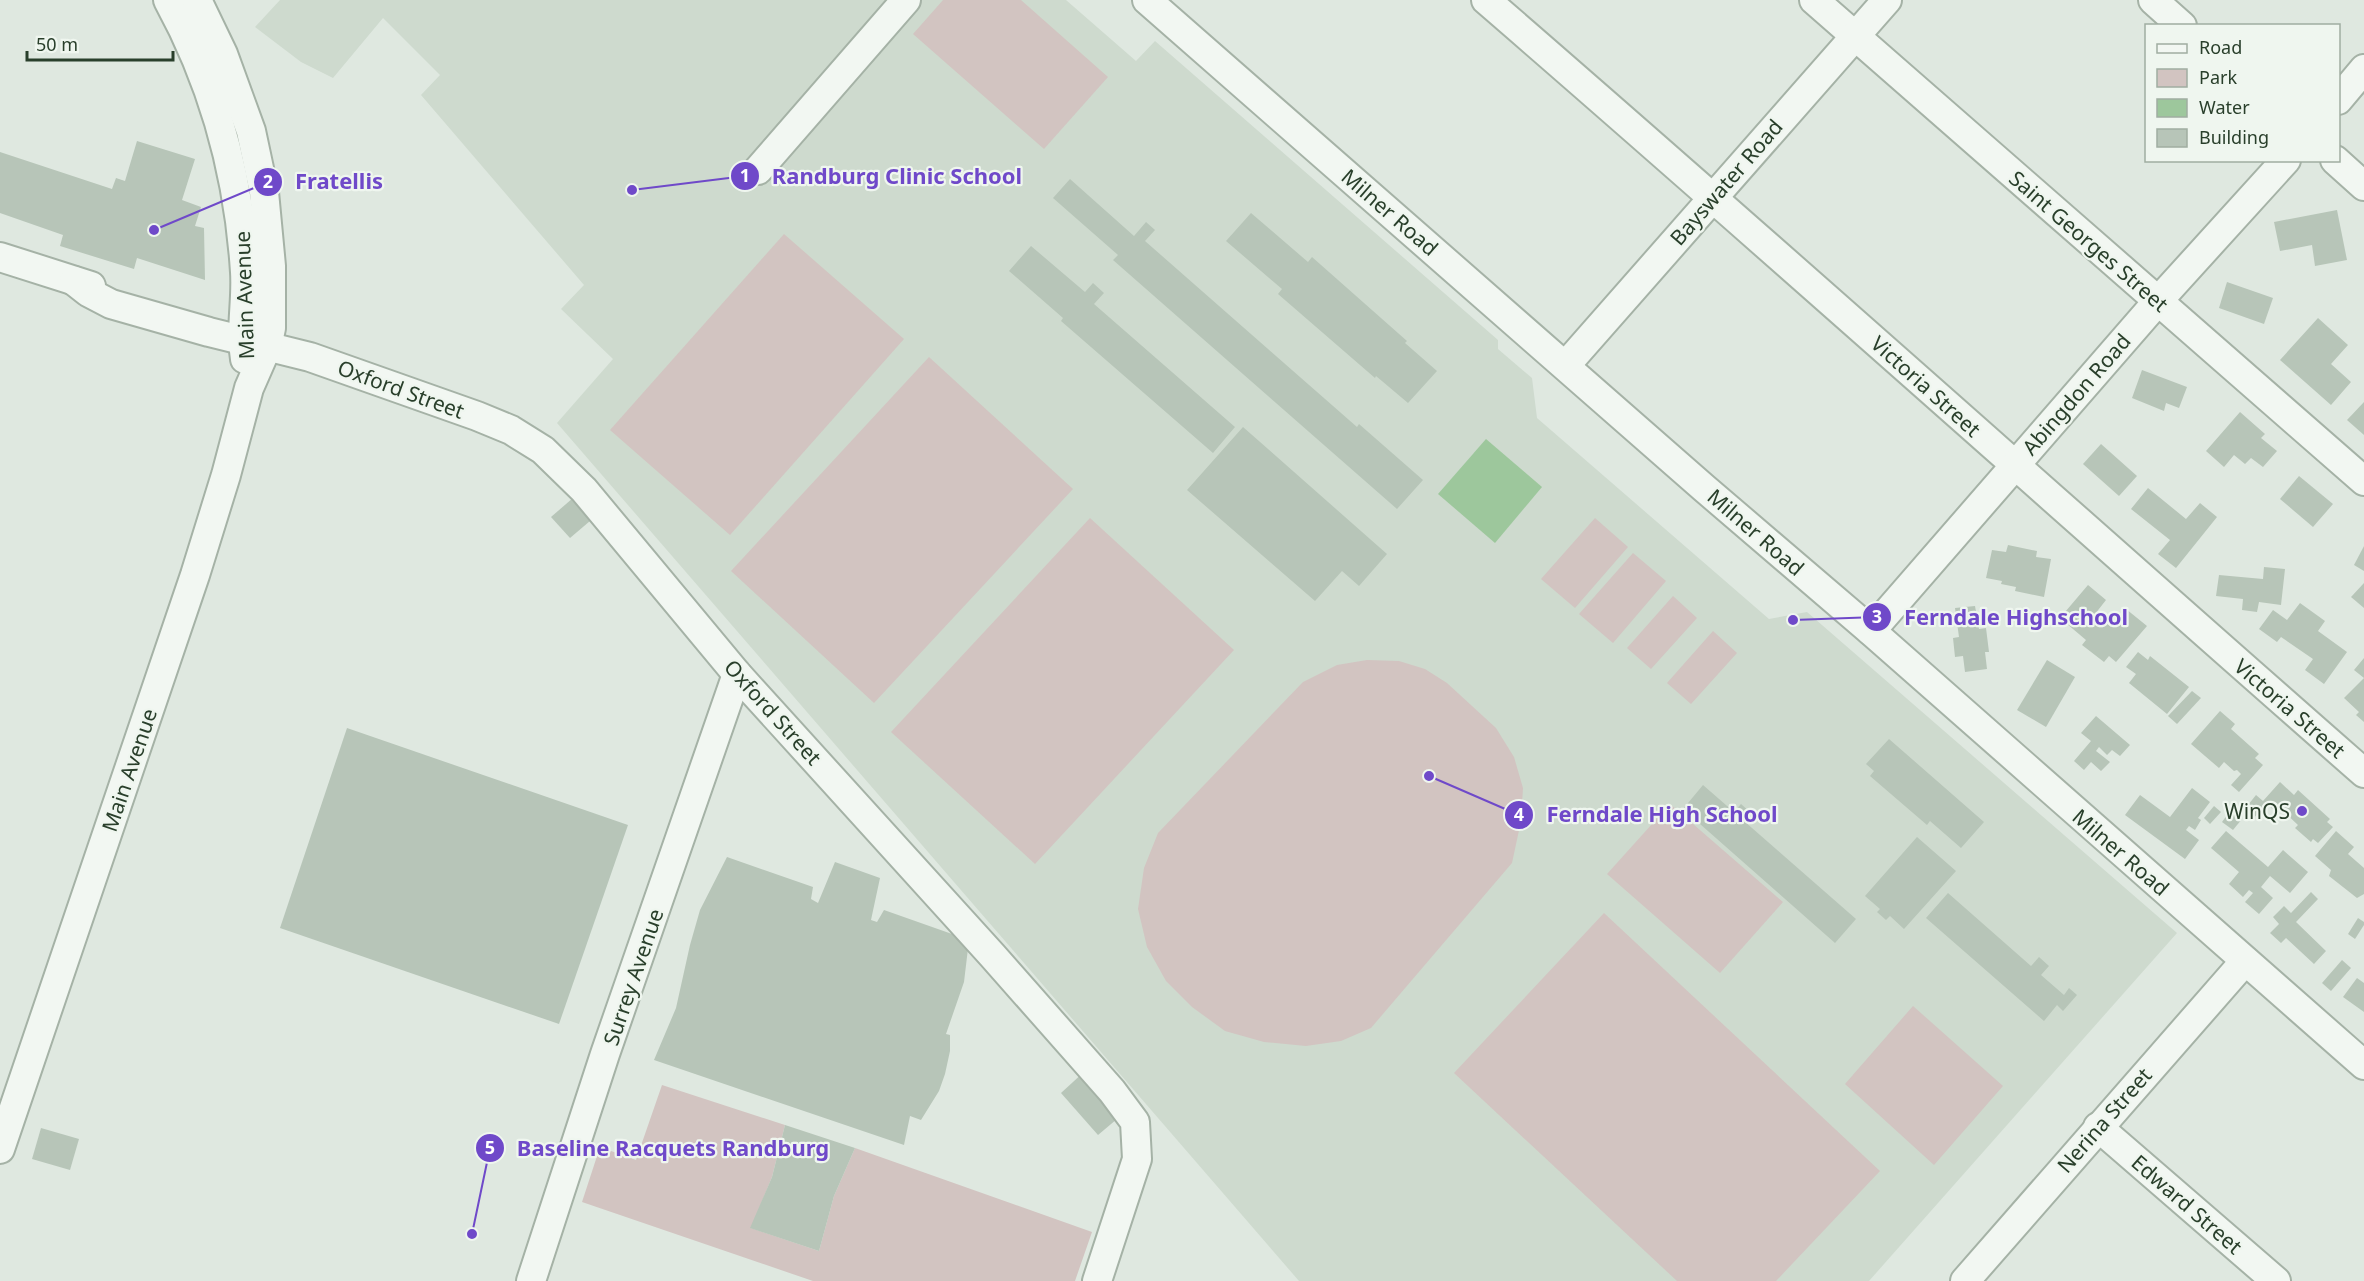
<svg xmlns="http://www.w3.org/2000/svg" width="2364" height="1281" font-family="'Noto Sans',sans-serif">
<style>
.built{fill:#cedace}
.green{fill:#d2c4c1}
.water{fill:#9dc79c}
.building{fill:#b7c5b8}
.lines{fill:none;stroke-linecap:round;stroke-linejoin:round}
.minor-casing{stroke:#a5b2a6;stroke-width:32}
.minor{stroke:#f2f7f2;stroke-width:28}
.poi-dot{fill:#6f49c9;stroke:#eff6ef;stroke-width:2}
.labels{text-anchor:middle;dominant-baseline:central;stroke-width:4.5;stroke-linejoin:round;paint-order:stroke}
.street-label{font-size:21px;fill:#293f2b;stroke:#eff6ef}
.poi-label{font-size:21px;fill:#293f2b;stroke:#eff6ef;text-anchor:end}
.leader{fill:none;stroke:#6f49c9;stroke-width:2}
.callout-dot{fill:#6f49c9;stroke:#eff6ef;stroke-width:2}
.mark-label{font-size:18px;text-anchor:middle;font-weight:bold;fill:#fff}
.callout-label{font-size:22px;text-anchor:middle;font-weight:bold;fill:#6f49c9;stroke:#eff6ef;stroke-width:4.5;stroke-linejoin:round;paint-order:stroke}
</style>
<rect width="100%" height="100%" fill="#dfe8e0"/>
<!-- built -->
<path class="built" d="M280,0H1066L1136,61L1155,41L1498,340V349L1532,378L1537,418L1769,619L1807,612L2177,933L1869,1281H1299L557,423L613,359L561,309L584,285L421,95L440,75L383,18L333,78L301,62L255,27Z"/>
<!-- green -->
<g class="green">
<path d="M943,0H1021L1108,77L1044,149L913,34Z"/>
<path d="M784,234L904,339L730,535L610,430Z"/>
<path d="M929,357L1073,489L874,703L731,571Z"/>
<path d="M1090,518L1234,650L1035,864L891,732Z"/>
<path d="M1595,518L1628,547L1575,608L1541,579Z"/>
<path d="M1633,553L1666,581L1613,643L1579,614Z"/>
<path d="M1673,596L1697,618L1651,669L1627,648Z"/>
<path d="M1713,631L1737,653L1691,704L1667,683Z"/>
<path d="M1367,660L1399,661L1425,669L1447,683L1496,728L1514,757L1523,788L1521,821L1512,863L1371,1028L1341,1041L1306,1046L1264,1042L1225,1031L1192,1007L1166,981L1147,947L1138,909L1144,868L1158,833L1303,682L1337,665Z"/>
<path d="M1670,804L1783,902L1720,973L1607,874Z"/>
<path d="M1604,913L1880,1171L1776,1281H1677L1454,1073Z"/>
<path d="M1913,1006L2003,1086L1934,1165L1845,1084Z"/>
<path d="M662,1085L785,1125L772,1177L751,1228L819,1251L834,1196L855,1148L1092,1232L1075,1281H813L582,1202L600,1147L636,1160Z"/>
</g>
<!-- water -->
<path class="water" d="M1486,439L1542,487L1495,543L1438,494Z"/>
<!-- building -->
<g class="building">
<path d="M137,141L195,159L182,200L201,207L195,226L204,228L205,280L137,258L134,269L60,246L63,235L0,213V152L112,189L116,178L125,181Z"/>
<path d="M1070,179L1134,236L1146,222L1155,230L1145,241L1357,427L1359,424L1423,480L1397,509L1113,260L1118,255L1053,198Z"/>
<path d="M2337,210L2347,260L2315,266L2312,245L2280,251L2274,222Z"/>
<path d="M1251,213L1308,262L1312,257L1407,341L1405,343L1437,371L1408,403L1376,376L1375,378L1278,294L1282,289L1226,241Z"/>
<path d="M1031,246L1085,292L1093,283L1104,293L1094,304L1235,427L1213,453L1061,321L1063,318L1009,271Z"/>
<path d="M2227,282L2273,298L2264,324L2219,308Z"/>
<path d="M2318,318L2348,345L2331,364L2351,382L2331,405L2280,360Z"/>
<path d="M2142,370L2187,387L2179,408L2166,403L2164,411L2132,398Z"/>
<path d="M2364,402V435L2347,420Z"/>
<path d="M2240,412L2265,434L2261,438L2277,451L2263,467L2251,458L2245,464L2234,455L2224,467L2206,451Z"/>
<path d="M1243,427L1387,554L1359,586L1342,571L1315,601L1187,490Z"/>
<path d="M2101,444L2137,476L2119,496L2083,464Z"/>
<path d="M2299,476L2333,504L2313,527L2280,499Z"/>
<path d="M2148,488L2186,519L2200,503L2217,517L2176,568L2158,554L2170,540L2131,509Z"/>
<path d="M573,498L610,504L570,538L551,517Z"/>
<path d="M2008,545L2037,551L2036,557L2051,559L2044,597L2015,591L2016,587L2001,584L2002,581L1986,578L1992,550L2006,552Z"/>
<path d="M2364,546V571L2354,565Z"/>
<path d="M2264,567L2285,569L2281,605L2259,602L2257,612L2242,610L2243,599L2216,596L2219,575L2263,579Z"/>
<path d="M2364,583V608L2351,597Z"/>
<path d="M2088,585L2106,600L2095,614L2111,627L2126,609L2147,626L2116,662L2109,656L2104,662L2082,645L2086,640L2060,618Z"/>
<path d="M2300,603L2325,621L2318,631L2347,652L2324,684L2305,670L2313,659L2281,637L2277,642L2259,629L2273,610L2287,620Z"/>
<path d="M1975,606L1979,629L1986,628L1989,652H1985L1987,669L1965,672L1963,656L1955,657L1953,638L1959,637L1955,608Z"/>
<path d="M2138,652L2148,660L2150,656L2189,687L2167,714L2129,683L2136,674L2126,667Z"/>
<path d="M2364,658V722L2356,715L2359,712L2344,698L2364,678L2354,670Z"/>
<path d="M2047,660L2075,677L2046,727L2017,710Z"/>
<path d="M2192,691L2201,698L2177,724L2168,716Z"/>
<path d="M2220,711L2235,724L2231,729L2259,754L2255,758L2263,765L2239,792L2231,785L2241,774L2237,770L2234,771L2224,762L2219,768L2191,744Z"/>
<path d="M2096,716L2130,745L2120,756L2112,750L2107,755L2099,747L2096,751L2110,762L2101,771L2091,762L2084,770L2074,761L2091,741L2081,733Z"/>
<path d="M347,728L628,825L559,1024L280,928Z"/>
<path d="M1889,739L1984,822L1961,848L1930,821L1927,825L1870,776L1874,771L1866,764Z"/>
<path d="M2280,782L2294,795L2298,790L2330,819L2327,822L2333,827L2318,843L2313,839L2311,842L2295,828L2298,825L2281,809L2277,813L2266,803L2254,818L2244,810L2256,795L2263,801Z"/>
<path d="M1703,785L1734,812L1741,804L1751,813L1744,821L1856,919L1835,943L1683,809Z"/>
<path d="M2192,788L2210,802L2198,818L2201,820L2195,830L2189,826L2186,830L2199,840L2185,859L2125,815L2140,795L2170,817Z"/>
<path d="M2214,806L2221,812L2210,824L2204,818Z"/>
<path d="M2230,811L2242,819L2233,830L2222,822Z"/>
<path d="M2226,831L2268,867L2283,850L2308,872L2290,893L2270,876L2261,887L2273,898L2259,914L2245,902L2253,893L2249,890L2243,897L2229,884L2239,872L2211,848Z"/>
<path d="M2336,831L2354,847L2348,854L2364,868V894L2357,898L2329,876L2331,870L2315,856Z"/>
<path d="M1917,837L1956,871L1904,929L1890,916L1886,920L1877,912L1880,909L1865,896Z"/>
<path d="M727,857L813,887L811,899L818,903L835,862L880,878L871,920L877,922L884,910L969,940L964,982L946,1034L950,1035V1051L945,1074L939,1091L921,1120L910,1116L904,1145L654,1060L676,1008L690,945L700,910Z"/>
<path d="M2311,892L2318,899L2296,922L2326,951L2314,964L2286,938L2281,943L2270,933L2279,924L2273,917L2284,906L2291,913Z"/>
<path d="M1948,893L2031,966L2039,957L2049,966L2041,975L2064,995L2069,988L2077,995L2063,1011L2057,1005L2044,1021L1926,918Z"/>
<path d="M2358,918L2364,922V925L2355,939L2348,934Z"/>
<path d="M2342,960L2351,968L2331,991L2322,983Z"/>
<path d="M2357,978L2364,983V1012L2343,997Z"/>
<path d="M1097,1060L1136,1103L1098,1135L1061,1093Z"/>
<path d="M785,1125L855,1148L834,1196L819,1251L750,1228L772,1177Z"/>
<path d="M41,1128L79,1139L70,1170L32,1159Z"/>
</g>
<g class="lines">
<!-- minor casing -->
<g class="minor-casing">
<g id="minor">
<path d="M168,0C214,84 239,176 245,272C247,301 240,330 245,359"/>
<path d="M1147,0L1704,488L1871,631L2364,1065"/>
<path d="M1486,0C1781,255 2071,516 2364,773"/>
<path d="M1814,0L2364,481"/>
<path d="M2153,0L2182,26"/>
<path d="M2338,100L2364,69"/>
<path d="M2335,160L2364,186"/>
<path d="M758,170L906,0"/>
<path d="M0,257L91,286"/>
<path d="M74,281L88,292L111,304L209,332L310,357L477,416L511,430L543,450L584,490L737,674L992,955L1112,1091L1135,1122L1137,1159L1097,1281"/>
<path d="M1566,365L1887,0"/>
<path d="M1871,631L2158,301L2286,160"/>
<path d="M2098,1127L2276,1281"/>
<path d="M0,1149L195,575L226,475L249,388L267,347L271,328V266L264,192L251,131L223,54L197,0"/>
<path d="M531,1281L605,1054L737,674"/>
<path d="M1965,1281L2245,961"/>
</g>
</g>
<!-- minor -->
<use href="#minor" class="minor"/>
</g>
<!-- markers -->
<circle class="poi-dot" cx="2302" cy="811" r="6"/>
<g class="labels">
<!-- street labels -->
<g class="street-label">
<text transform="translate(1726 182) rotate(-49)">Bayswater Road</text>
<text transform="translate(1390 212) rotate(41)">Milner Road</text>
<text transform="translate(2089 241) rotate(41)">Saint Georges Street</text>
<text transform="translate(244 295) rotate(-92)">Main Avenue</text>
<text transform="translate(1926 386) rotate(42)">Victoria Street</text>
<text transform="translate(401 389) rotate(20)">Oxford Street</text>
<text transform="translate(2076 394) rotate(-49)">Abingdon Road</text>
<text transform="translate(1756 532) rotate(41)">Milner Road</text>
<text transform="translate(2290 708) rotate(41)">Victoria Street</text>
<text transform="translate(773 712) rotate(48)">Oxford Street</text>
<text transform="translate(129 770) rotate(-71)">Main Avenue</text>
<text transform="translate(2121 852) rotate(41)">Milner Road</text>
<text transform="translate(633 977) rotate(-71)">Surrey Avenue</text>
<text transform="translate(2104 1120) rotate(-49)">Nerina Street</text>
<text transform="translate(2187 1204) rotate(41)">Edward Street</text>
</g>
<!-- poi labels -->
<g class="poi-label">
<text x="2290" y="811">WinQS</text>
</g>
</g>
<!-- callouts -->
<path class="leader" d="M632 190L745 176M154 230L268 182M1793 620L1877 617M1429 776L1519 815M472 1234L490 1148"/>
<g class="callout-dot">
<circle cx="632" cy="190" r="6"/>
<circle cx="154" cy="230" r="6"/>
<circle cx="1793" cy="620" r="6"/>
<circle cx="1429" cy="776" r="6"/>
<circle cx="472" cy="1234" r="6"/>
<circle cx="745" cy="176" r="15"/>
<circle cx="268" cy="182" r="15"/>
<circle cx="1877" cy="617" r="15"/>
<circle cx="1519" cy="815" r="15"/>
<circle cx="490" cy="1148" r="15"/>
</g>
<g class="mark-label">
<text x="745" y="182">1</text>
<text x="268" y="188">2</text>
<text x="1877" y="623">3</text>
<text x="1519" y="821">4</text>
<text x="490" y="1154">5</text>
</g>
<g class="callout-label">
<text x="897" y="184">Randburg Clinic School</text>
<text x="339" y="189">Fratellis</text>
<text x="2016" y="625">Ferndale Highschool</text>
<text x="1662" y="822">Ferndale High School</text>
<text x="673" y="1156">Baseline Racquets Randburg</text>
</g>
<!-- legend -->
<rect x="2145" y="24" width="195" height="138" fill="#eff6ef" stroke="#a0ada1" stroke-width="1.5"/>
<rect x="2157" y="44" width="30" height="9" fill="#f2f7f2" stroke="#a0ada1" stroke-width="1.5"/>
<text x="2199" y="54" font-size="18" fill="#293f2b">Road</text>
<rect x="2157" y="69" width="30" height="18" fill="#d2c4c1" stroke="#a0ada1" stroke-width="1.5"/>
<text x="2199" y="84" font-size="18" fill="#293f2b">Park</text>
<rect x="2157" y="99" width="30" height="18" fill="#9dc79c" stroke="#a0ada1" stroke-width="1.5"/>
<text x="2199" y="114" font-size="18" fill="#293f2b">Water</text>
<rect x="2157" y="129" width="30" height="18" fill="#b7c5b8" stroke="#a0ada1" stroke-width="1.5"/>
<text x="2199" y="144" font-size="18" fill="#293f2b">Building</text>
<!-- scale -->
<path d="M27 51v9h146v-9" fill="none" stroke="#293f2b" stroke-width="3"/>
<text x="36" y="51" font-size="18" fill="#293f2b" stroke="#eff6ef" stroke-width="4.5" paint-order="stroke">50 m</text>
</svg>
